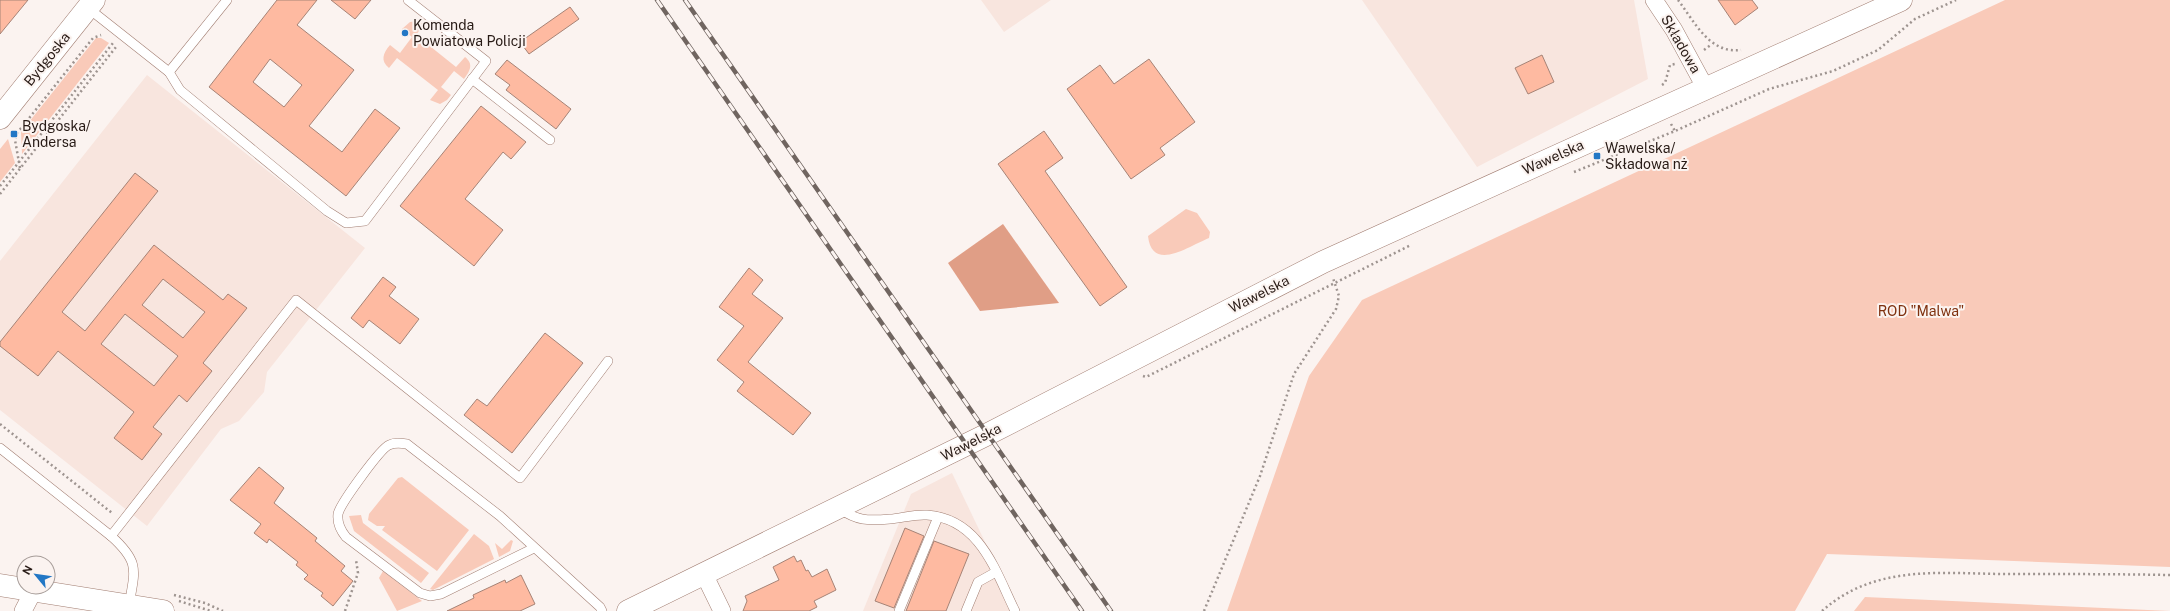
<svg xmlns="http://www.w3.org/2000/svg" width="2170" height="611" font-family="'Public Sans',sans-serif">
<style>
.built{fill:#f8e5de}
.green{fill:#f9cab9}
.water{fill:#e09e86}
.building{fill:#febaa1;stroke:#a68376;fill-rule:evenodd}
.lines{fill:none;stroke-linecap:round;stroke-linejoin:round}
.lane-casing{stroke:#a17d71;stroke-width:10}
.street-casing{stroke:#a17d71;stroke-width:18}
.secondary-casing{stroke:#a17d71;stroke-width:23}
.path{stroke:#9e9490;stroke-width:2.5;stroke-dasharray:2 3;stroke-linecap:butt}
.lane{stroke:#fff;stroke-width:9}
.street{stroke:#fff;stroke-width:17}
.secondary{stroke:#fff;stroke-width:22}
.rail-casing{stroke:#706560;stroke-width:4.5}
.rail{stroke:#fbf3f0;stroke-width:3;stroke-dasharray:9;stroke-linecap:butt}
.poi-dot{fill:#2277c5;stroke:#fbf3f0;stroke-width:1.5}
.labels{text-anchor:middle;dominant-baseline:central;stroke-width:4;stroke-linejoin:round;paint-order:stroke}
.poi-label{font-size:14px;fill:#271a15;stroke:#fbf3f0;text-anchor:start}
.street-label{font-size:14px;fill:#271a15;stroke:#fbf3f0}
.park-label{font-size:14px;fill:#7f310f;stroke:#fbf3f0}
</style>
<rect width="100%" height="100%" fill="#fbf3f0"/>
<!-- built -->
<g class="built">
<path d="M981,0H1051L1004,32Z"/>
<path d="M1362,0H1634L1648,79L1477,167Z"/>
<path d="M147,75L365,248L267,372L264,392L239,421L221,429L147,526L0,410V261Z"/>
<path d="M952,473L1018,611H863L911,494Z"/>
</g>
<!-- green -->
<g class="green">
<path d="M2005,0H2170V567L1827,554L1795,611H1227L1309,376L1362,300Z"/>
<path d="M417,21L424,24L416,35L456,67L465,57C474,64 470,71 464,79L454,71L441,87L451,95L447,100L440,104L430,100L438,90L397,58L389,68C380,61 383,53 390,45L400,53L412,37L402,29L410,22Z"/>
<path d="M96,38H101L109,43L22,154L21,132Z"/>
<path d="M8,139L15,163L0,182V149Z"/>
<path d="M1186,209L1197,213L1210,232L1209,238C1189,246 1152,273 1148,236Z"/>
<path d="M402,477L469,530L437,571L382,530L385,526H377L368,520L369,514L398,478Z"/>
<path d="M361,515L363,523L429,573L421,583L354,531L349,516Z"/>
<path d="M474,534L489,546L494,559L433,590L430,589Z"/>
<path d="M511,540L513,541L510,551L499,557L495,543L502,549Z"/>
<path d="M383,571L422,601L397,611L379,578Z"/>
<path d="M1865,597L2170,611H1854Z"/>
</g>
<!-- water -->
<path class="water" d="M1003,224L1059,303L980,311L948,263Z"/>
<!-- building -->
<g class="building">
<path d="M0,0H28L0,34Z"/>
<path d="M277,0H317L297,25L354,70L309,126L342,152L375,109L400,128L346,196L209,87ZM270,59L302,85L284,107L253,82Z"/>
<path d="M331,0H371L355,19Z"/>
<path d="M1718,0H1752L1758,8L1735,25Z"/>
<path d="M570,7L579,19L529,54L520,42Z"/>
<path d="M1542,55L1554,82L1528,94L1515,68Z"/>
<path d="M1149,59L1195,122L1160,148L1165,155L1131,179L1067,89L1100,65L1114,84Z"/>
<path d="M507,60L571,109L556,129L506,90L510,85L495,74Z"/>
<path d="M481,106L526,142L511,159L503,152L465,199L503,230L474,266L400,206Z"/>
<path d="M1044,131L1063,158L1045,171L1127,287L1100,306L998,164Z"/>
<path d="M135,173L158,191L62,312L85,331L154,245L223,300L228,294L247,308L203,363L212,371L187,402L179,395L153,427L162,434L142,460L114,438L134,412L58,351L38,376L0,346V342ZM163,279L205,312L183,338L142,305ZM125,314L178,356L154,386L101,344Z"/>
<path d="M749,268L763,280L752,294L783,318L748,362L811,413L793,435L737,391L744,382L717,360L744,326L719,307Z"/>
<path d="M383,277L396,287L389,296L419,319L400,344L369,320L363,328L351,318Z"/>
<path d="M545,333L583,363L512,453L464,415L477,399L487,406Z"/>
<path d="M259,467L284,488L274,503L317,538L315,541L345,566L341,571L353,581L333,606L321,596L323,593L304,579L308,575L296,565L298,562L269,539L267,543L254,533L261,524L230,500Z"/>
<path d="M905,528L924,536L894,608L875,601Z"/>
<path d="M934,541L969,554L946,611H906Z"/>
<path d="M794,556L797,562L801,560L806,571L808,570L812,577L827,569L836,590L814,601L817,607L809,611H743L747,601L745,596L779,580L773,567Z"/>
<path d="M521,575L535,604L520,611H447L474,598L473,595L505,580L506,583Z"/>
</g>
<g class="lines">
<!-- lane casing -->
<g class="lane-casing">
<g id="lane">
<path d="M88,8L169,72L180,90L327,211L346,223L365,221L486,61L408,0"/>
<path d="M169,72L227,0"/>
<path d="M472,79L550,140"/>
<path d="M0,448L111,536C140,562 135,570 129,605"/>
<path d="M838,508C858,521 867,521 890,519C902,518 915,514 927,515C980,519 995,570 1015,611"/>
<path d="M111,536L296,300L520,478L608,361"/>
<path d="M534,548L441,594L430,596L420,593L346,537C341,531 337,523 338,514C340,504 380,449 389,445C395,442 401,443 407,444L500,516L600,607L602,611"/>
<path d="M899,611L938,517"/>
<path d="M966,611L978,582L996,572"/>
</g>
</g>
<!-- street casing -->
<g class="street-casing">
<g id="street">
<path d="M1654,0L1674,30L1706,89"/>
<path d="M704,574L722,611"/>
<path d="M23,611L34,590"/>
</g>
</g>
<!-- secondary casing -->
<g class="secondary-casing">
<g id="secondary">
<path d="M0,118L94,0"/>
<path d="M0,585L163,611"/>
<path d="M628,611L988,434L1323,262L1901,0"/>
</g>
</g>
<!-- path -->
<g class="path">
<path d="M1678,0C1695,22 1709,54 1741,50"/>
<path d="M1704,50L1712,44"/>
<path d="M1662,85L1665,83L1670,65L1675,64"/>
<path d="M1671,124L1675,131"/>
<path d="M20,168L15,140L18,132L93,38L101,35"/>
<path d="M1574,172L1675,131L1769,89L1833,71L1878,50L1915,19L1956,0"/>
<path d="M0,186L113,43"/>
<path d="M0,194L116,47"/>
<path d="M1143,376L1146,377L1411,245"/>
<path d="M0,424L112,513"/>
<path d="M174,595L205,603L223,611"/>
<path d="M179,601L211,611"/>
<path d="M345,611L358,573L356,560"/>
<path d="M1204,611L1260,476L1294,374L1336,309L1339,296L1333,278"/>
<path d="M1822,611C1876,563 1943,574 2008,574C2062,574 2116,574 2170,575"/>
</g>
<!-- lane -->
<use href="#lane" class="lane"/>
<!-- street -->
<use href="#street" class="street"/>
<!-- secondary -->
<use href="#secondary" class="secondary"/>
<!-- rail casing -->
<g class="rail-casing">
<g id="rail">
<path d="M657,0L1082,611"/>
<path d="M685,0L1111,611"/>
</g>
</g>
<!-- rail -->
<use href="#rail" class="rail"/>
</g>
<!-- markers -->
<g class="poi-dot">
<circle cx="405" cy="33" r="4"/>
<rect x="10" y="130" width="8" height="8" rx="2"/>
<rect x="1593" y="152" width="8" height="8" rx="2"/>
</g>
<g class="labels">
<!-- poi labels -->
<g class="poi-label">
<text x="413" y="25">Komenda<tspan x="413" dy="16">Powiatowa Policji</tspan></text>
<text x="22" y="126">Bydgoska/<tspan x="22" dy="16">Andersa</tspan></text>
<text x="1605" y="148">Wawelska/<tspan x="1605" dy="16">Składowa nż</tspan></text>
</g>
<!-- street labels -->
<g class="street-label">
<text transform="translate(1681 44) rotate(60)">Składowa</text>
<text transform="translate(47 59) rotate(-51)">Bydgoska</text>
<text transform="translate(1553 157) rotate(-24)">Wawelska</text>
<text transform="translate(1259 294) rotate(-27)">Wawelska</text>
<text transform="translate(971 442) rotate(-27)">Wawelska</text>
</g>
<!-- park labels -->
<g class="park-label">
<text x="1921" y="311">ROD "Malwa"</text>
</g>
</g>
<!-- north arrow -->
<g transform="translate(36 575) rotate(299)"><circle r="19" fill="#fbf3f0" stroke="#a69c98"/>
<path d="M0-3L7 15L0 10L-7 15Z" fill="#2277c5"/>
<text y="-6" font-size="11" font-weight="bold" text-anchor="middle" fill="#271a15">N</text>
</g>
</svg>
